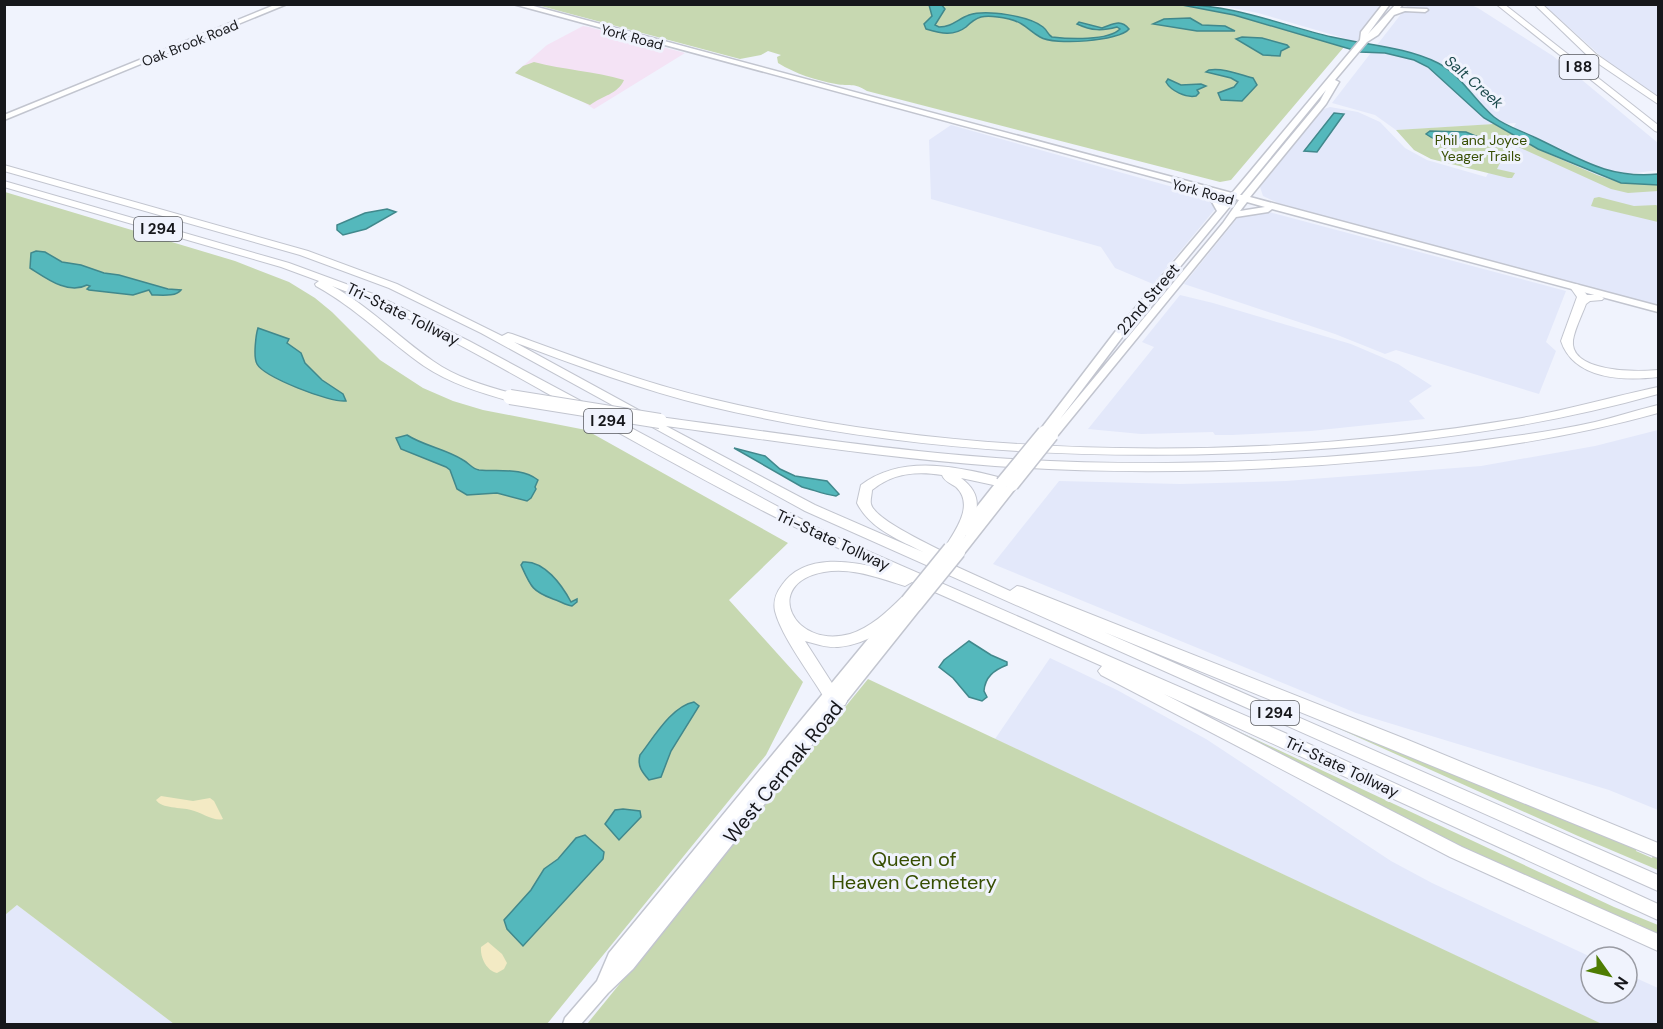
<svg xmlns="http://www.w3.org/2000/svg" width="1663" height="1029" font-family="'DM Sans',sans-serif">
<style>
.built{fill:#e3e8fa}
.education{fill:#f4e3f5}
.green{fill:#c7d8b1;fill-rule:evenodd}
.sand{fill:#f3eac4}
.water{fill:#54b8bc;stroke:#41888c;stroke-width:1.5}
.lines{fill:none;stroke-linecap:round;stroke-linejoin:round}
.major-casing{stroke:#c2c5cf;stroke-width:3}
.highway-casing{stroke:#c2c5cf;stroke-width:2}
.major{fill:#fff;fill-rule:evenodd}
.highway{fill:#fff;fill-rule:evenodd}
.major-bridge-casing{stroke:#c2c5cf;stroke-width:15;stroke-linecap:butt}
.highway-bridge-far1-casing{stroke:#c2c5cf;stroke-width:13;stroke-linecap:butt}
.highway-bridge-casing{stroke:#c2c5cf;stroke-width:16;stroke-linecap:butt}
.major-bridge{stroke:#fff;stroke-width:12}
.highway-bridge-far1{stroke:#fff;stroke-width:10}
.highway-bridge{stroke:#fff;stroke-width:14}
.labels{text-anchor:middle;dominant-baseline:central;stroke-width:6;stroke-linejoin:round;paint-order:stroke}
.far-street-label{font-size:14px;fill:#16171b;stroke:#f0f3fd}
.far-park-label{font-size:14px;fill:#374e02;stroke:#f0f3fd}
.shield{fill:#f0f3fd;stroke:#57595f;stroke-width:1.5}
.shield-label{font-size:15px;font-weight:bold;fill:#16171b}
.far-water-label{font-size:15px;font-style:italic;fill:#1d4b4d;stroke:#f0f3fd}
.street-label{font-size:16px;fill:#16171b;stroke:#f0f3fd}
.near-street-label{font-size:20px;fill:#16171b;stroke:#f0f3fd}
.near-park-label{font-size:20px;fill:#374e02;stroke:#f0f3fd}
</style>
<rect width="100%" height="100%" fill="#f0f3fd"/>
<!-- built -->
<g class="built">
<path d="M1217,5H1384L1357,42L1258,13Z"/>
<path d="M1408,5H1471L1478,8L1553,56L1658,143V170L1628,174L1652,185H1658V307L1437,248L1278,203L1263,196L1260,187L1321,110L1330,107L1358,112L1380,122L1405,148L1427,160L1486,177L1516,123L1396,130L1375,115L1332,103Z"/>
<path d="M1544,5H1658V97L1610,64Z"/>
<path d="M951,125L1198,194L1212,200L1216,208L1153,284L1115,268L1101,247L931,199L929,140Z"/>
<path d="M1255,212H1269L1566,291L1546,342L1556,351L1539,394L1396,350L1385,354L1335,334L1184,284L1239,216Z"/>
<path d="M1180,295L1213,303L1351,344L1398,364L1432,386L1409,401L1425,419L1311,431L1232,435H1215L1213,432L1141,434L1088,429L1154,347L1142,342Z"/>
<path d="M1658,430V810L1609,790L1356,713L993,564L1059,481L1180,484L1286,481L1481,466L1595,446Z"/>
<path d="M1050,658L1117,690L1206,739L1391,861L1432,883L1591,957V993H1627V974L1658,988V1024H1601L995,739Z"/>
<path d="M17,905L174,1024H5V915Z"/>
</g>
<!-- education -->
<path class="education" d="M583,26L589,27L685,53L594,109L582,101L515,73L547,45Z"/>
<!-- green -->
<g class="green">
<path d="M537,5H1182L1234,15L1344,47L1231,180L1220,182L867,91C853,82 850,87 836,84C815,80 796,74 778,63L777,57L781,55L768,51L761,55L740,59ZM974,14L1018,17L1021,19V24C1010,18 992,14 979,17C973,19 969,24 964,28C954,36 940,34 929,29L950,26Z"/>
<path d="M534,62C564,70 594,71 624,80C618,94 602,96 590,105L515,73L523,66Z"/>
<path d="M1494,124L1544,152L1597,175L1621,183L1658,185V191L1628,193L1611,189L1514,145L1508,147L1497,169L1515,173L1512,178H1508L1431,159L1414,150L1396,130Z"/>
<path d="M5,192L235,261L289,282L315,298L332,312L380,360L423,388L453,401L483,410L586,430L788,543L729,600L803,682L766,755L547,1024H174L17,905L5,915Z"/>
<path d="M1599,197L1634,206L1656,205L1658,206V222L1591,206L1594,198Z"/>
<path d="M868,679L1602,1024H587Z"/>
<path d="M1293,708L1637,847L1636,851L1652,858L1654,852L1658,854V870L1578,836Z"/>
<path d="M1208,717L1614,907L1658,925V938L1639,930L1640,925L1623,918L1621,923L1495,865Z"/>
</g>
<!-- sand -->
<g class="sand">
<path d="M161,796L193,801L210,798L214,801L223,819C214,822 201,812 191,810C181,807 162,809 156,800Z"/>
<path d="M488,942L502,954L507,963L504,969L497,973C487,971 480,958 481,947Z"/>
</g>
<!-- water -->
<g class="water">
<path d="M941,4L945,9L935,25L939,27C952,27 958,19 969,15C986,9 1029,16 1043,27C1048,31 1047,34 1052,37C1069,39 1108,41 1120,29L1117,27C1102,31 1092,31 1077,24L1079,22L1102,28C1112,25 1120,18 1129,29C1120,41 1054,46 1040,37C1028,30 1025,23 1009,19C1000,17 989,15 981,17C974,19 970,23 966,27C953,37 940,33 926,29L924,24L932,16L929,5Z"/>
<path d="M1182,5C1233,4 1283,26 1332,37C1367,45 1406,47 1438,63C1461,75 1475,101 1494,117C1505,126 1522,131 1534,137C1579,158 1607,179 1658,174V185L1621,183L1538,149L1484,118L1428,67L1414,60L1385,53L1360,52L1234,15Z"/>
<path d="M1190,18L1202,25L1225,26L1235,31H1197L1153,24L1164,19Z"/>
<path d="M1242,37L1262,38L1287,45L1289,47L1281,51L1280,56L1263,55L1236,39Z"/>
<path d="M1209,70C1224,68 1238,74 1253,78L1257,85L1242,101L1221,100L1218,93L1234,87L1238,82L1231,78L1206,72Z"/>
<path d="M1168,79L1181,85L1201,84L1206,86L1197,90L1199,93L1196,96C1186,98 1171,91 1166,82Z"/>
<path d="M1334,113L1344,114L1317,152L1304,151Z"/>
<path d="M1430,131L1466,132L1483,139C1465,147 1442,146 1426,134Z"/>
<path d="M387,209L396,212L366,229L343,235L337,230V225L365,213Z"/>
<path d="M36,251L45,252L62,262L81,265L104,273L119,275L168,289L181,290C176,297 161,295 152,295L149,290L133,295L89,290L87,289L90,286L87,285C68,295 46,278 30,268L31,253Z"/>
<path d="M258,328L289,339L287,343L301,353L305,363L322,380L343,394L346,401C330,403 264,377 257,364C253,357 256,334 258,328Z"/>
<path d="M407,435C424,446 446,449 463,460C469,463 472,469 479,470C499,472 521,467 538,480L535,487L536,489L531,498L527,501L497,493L467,495L457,489L450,470L446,467L401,449L396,438Z"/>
<path d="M734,448L765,456L780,469L795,476L827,481L839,494L836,496C823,494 814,490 802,487Z"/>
<path d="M523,562C544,560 562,585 571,602L577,599V602L572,606C565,605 560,601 553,599C532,591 531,587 521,565Z"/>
<path d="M969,641L991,655L1007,662V665C994,670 985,677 984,691L987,697L982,701L969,697L953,678L939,667L944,660Z"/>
<path d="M694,702L699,706L671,751L661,777L649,780C642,772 637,766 640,755C654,737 672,706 694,702Z"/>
<path d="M623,809L640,811L641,817L619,840L605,824L615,810Z"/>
<path d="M585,835L604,852L603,859L523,946L507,929L504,920L531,890L544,869L558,859L576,838Z"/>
</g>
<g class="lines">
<!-- major casing -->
<g class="major-casing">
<g id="major">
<path d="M277,4H287L4,120V115Z"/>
<path d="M513,4H526L1232,193L1360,40L1361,32L1383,4H1390L1368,34L1396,4H1403L1400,8L1427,9L1428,10L1425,12L1405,11L1394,15L1378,35L1367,42L1335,80L1339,82L1326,104L1250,197L1658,306V312L1272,209L1268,212L1236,217L1058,435L1040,434L1038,432L1040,430L1115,332L1217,211L1212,202L1202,193L1205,191ZM1326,90L1320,101L1242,195H1240ZM1210,192L1229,197L1222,205L1219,199ZM1236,199L1239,200L1223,223L1060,419L1123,336ZM1247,202L1265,207L1240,211Z"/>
<path d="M1002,479L1008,483L1016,482L1018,485L963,555H955L953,552L966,535L960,534L958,531L960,528L998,480Z"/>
<path d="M916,600L921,602L922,605L921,608L633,969L608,993L581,1024H563L565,1018L597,981L609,953L887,616L892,614L898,618L911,602Z"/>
</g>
</g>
<!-- highway casing -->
<g class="highway-casing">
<g id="highway">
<path d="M1496,4H1504L1658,125V132L1655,131Z"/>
<path d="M1534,4H1542L1596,54L1658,97V104L1590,58Z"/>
<path d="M4,165L308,251L397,284L502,336L508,333L512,334C578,358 644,383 712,399C966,460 1259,462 1516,419C1564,411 1611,397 1658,387V394C1523,432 1384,448 1243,453C1063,460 884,448 708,406C642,390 578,366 514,342L655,419L660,417C772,432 884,450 996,458C1164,469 1334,462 1500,438C1532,434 1564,429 1595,422C1616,417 1637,410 1658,405V413C1568,438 1475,452 1382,460C1253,472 1124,475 995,466C885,458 776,441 666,426L815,505L923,552C898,539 870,529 857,503L861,485C906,451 967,469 1017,482L1019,485L1017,488L1012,489L961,478C990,499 973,523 959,547L954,549L947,544C957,528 974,504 956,487C950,483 944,481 942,475C916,471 893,473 872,490C872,494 870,500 871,504C875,521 940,549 957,559L959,562L955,566L1010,591L1017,586L1022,587L1408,740L1658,843V858L1104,632L1658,875V891L805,511L481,333L389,288L300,255L4,171Z"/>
<path d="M4,181L289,263L376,295L469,341L831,535L1285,733L1658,904V920L1164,694L1462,847L1658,934V951L1450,857L1101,675L1098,671L1102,666L912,582L905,586C879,578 852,567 824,572C761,583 793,650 850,634C870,628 887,612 902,597H912L914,601C900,624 866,645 838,647C827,648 816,644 805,641L837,691L847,701L845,705C836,708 832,704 825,699C811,675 781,636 775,611C773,601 776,593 782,585C805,552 853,561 886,570C768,518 656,453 543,391C475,353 406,313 332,286C369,306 398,337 433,361C457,378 486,386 514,394L516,397L510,401C481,393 449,383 424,366C387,340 356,308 316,286L315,284L319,281L281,267L4,187Z"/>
<path d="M1575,284L1579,285L1587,295H1598L1604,298L1602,300L1590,301L1586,304C1582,315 1575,328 1573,340C1569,373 1638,372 1658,370V377C1624,381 1574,380 1561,341L1577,297L1570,287Z"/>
</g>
</g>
<!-- major -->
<use href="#major" class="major"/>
<!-- highway -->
<use href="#highway" class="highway"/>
<!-- major-bridge casing -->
<g class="major-bridge-casing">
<g id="major-bridge">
<path d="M1002,483L1044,432"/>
<path d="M1012,485L1052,435"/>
<path d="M907,601L950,548"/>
<path d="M916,605L959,552"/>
</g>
</g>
<!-- highway-bridge-far1 casing -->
<g class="highway-bridge-far1-casing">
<path id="highway-bridge-far1" d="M510,397L513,398"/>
</g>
<!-- highway-bridge casing -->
<g class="highway-bridge-casing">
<path id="highway-bridge" d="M510,397L660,421"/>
</g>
<!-- major-bridge -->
<use href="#major-bridge" class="major-bridge"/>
<!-- highway-bridge-far1 -->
<use href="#highway-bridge-far1" class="highway-bridge-far1"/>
<!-- highway-bridge -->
<use href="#highway-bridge" class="highway-bridge"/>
</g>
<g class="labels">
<!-- far-street labels -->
<g class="far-street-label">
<text transform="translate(632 37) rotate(15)">York Road</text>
<text transform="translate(190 43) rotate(-22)">Oak Brook Road</text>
<text transform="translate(1203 192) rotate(15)">York Road</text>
</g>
<!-- far-park labels -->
<g class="far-park-label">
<text x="1481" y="140">Phil and Joyce<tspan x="1481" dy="16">Yeager Trails</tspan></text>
</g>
<!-- shield labels -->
<g class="shield">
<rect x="1559.5" y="55" width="39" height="24" rx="4.5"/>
<rect x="134" y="217" width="48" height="24" rx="4.5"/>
<rect x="584" y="409" width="48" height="24" rx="4.5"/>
<rect x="1251" y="701" width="48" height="24" rx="4.5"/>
</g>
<g class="shield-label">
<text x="1579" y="67">I 88</text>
<text x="158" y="229">I 294</text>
<text x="608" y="421">I 294</text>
<text x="1275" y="713">I 294</text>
</g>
<!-- far-water labels -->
<g class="far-water-label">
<text transform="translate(1474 82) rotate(41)">Salt Creek</text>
</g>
<!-- street labels -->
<g class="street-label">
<text transform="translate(1148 299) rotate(-50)">22nd Street</text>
<text transform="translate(403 314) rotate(26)">Tri-State Tollway</text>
<text transform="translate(833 540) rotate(25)">Tri-State Tollway</text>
<text transform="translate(1342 767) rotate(25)">Tri-State Tollway</text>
</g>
<!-- near-street labels -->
<g class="near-street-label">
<text transform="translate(783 772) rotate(-51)">West Cermak Road</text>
</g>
<!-- near-park labels -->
<g class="near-park-label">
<text x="914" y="859">Queen of<tspan x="914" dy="23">Heaven Cemetery</tspan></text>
</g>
</g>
<!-- border -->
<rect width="1663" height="1029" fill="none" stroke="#16171b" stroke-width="12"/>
<!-- north arrow -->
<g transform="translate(1609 975) rotate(124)"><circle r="28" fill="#f0f3fd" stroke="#999ba3" stroke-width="1.5"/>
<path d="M0-4.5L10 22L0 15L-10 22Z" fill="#4e7c02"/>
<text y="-9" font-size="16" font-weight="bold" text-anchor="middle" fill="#16171b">N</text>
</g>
</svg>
